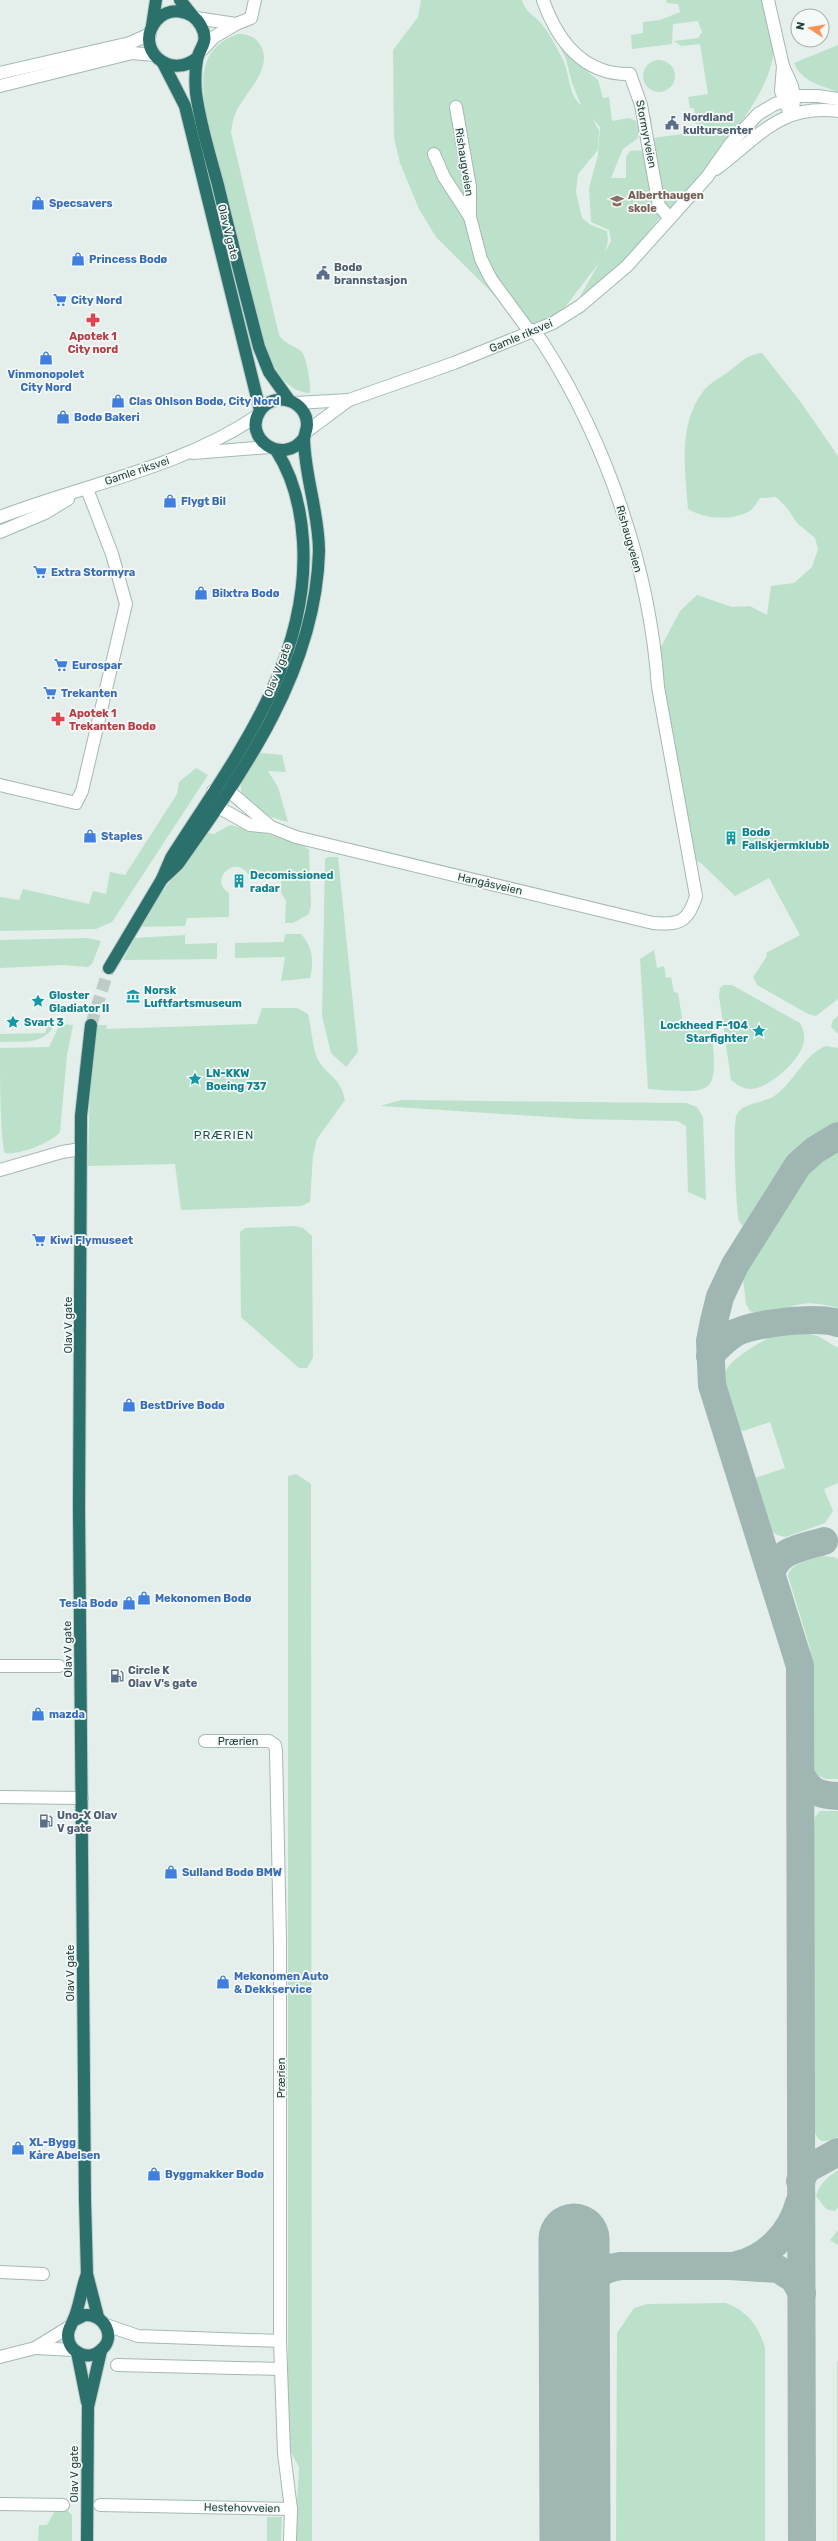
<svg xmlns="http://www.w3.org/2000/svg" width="838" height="2541" font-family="Rubik,sans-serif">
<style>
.green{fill:#bbe1ca;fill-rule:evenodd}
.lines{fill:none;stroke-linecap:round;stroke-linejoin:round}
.taxiway{stroke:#a0b6b2;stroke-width:28}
.runway{stroke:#a0b6b2;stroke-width:71}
.highway-tunnel{stroke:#bdccc8;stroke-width:12;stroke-dasharray:12 6;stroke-linecap:butt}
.street-casing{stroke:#a6b8b3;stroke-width:14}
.secondary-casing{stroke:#a1bbb5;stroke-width:14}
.highway-casing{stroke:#c1cac9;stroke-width:14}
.street{stroke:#fff;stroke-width:12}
.secondary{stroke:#fff;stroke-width:12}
.highway{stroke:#2a716b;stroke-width:12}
.labels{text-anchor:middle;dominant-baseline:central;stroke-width:3.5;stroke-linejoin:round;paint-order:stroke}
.service-label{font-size:11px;font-weight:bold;fill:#4e5e75;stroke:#f5faf8;text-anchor:start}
.street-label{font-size:11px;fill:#21423d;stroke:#f5faf8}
.education-label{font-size:11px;font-weight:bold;fill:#785e54;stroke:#f5faf8;text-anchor:start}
.shop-label{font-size:11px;font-weight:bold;fill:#366cbe;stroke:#f5faf8;text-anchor:start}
.health-label{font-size:11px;font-weight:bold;fill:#be3a42;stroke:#f5faf8}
.culture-label{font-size:11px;font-weight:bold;fill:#0d838f;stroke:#f5faf8;text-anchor:start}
.neighbourhood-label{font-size:12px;letter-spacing:1px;fill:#1b574f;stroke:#f5faf8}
</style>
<rect width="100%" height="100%" fill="#e4efeb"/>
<!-- green -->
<g class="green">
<path d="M421,0H522C525,11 531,13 539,21C549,32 556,46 563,60C570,74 568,95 581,105L572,83L566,59L550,28L582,67L598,80L603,98L609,97L612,121L629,118L636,121L639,131L638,138L623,149L611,178H626V157L630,151L646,150L654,208L660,217C637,248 609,281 577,302L599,263L562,311L531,327L503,304L436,237L419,209L400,163L394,138L393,50L418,17ZM592,118L600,127L598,155L589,188L591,222L609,230L611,241L605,252L608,241L607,231L591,225L582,218L576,192L578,174L598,150L599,130Z"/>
<path d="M666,0H763C768,18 775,37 773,56C767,103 699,175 669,211L661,205L646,118L651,116L653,138L697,132L694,108H690L688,97L708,94L700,44L681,46L674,41L698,38L702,32L698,21L673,24L672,44L632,49L631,35L643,33V22L660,20L680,12L678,4L667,3Z"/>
<path d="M238,34C247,34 254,36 259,43C276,67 245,92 236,112C233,118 232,125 231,132L279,335C285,344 293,345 301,351C307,357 311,385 310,393C281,392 269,357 260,333L205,108C201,74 201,47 238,34Z"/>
<path d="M838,45V92C820,85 802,82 794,63Z"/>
<circle cx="659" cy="76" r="16"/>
<path d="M762,353L800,401L838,456V999L816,1016L808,1014L757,985L753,977L767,956L766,953L800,935L769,878L735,896L703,865L690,856L658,687L660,649L680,611L697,595L732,607L750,606L767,615L771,586L794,583L812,567L818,549L815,538L797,523L787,508L776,497L760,498C757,502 753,510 748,512C730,521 705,519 688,509C685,470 677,421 706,388C712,382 721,377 728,372C740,363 747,354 762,353Z"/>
<path d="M261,753L282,755L286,772L268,771L278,787L288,822C262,816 226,801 247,769C252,762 255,757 261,753Z"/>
<path d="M196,768L208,775L112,922L96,929L0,931V897L19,900L23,889L89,904L93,891L106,894L110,872L125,875L177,794L179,782Z"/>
<path d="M230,825L300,842L309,850L311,905L309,914L293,923H285L286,901L281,892V875L248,874C235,854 208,880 229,893V917L187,918L185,926L137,927L205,833L214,834Z"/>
<path d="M328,857H338L358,1052L346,1067L331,1053L322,1016L325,859Z"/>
<path d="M285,934H301C313,947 314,962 310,978L281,981L285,957L235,958V943L284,942Z"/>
<path d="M185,935V944L217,943V959L123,960L135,938Z"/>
<path d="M87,938L101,941L92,964L88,967L63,965L0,968V940Z"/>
<path d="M654,950L657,968L664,966L666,978L671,977L674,992L678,993L683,1023L711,1029C720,1099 712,1093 648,1089L640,959Z"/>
<path d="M724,985H732L800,1023C803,1029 805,1034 804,1041C802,1059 769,1089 750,1089C743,1089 736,1084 731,1080L719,996L720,988Z"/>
<path d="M262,1008H297L308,1014C311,1026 313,1050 318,1060C328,1077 340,1076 345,1100L317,1139L313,1156L310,1202L301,1206L181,1210L175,1164L88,1166L90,1079L97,1025H107L106,1029L257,1024Z"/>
<path d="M838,1016V1034L831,1027L833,1020Z"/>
<path d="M48,1024H55C44,1046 21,1041 0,1042V1034L45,1033Z"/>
<path d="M60,1024L73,1025L67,1055L60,1132C53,1142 17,1156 5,1153C0,1140 0,1068 0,1048L49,1047Z"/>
<path d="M826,1046L838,1048V1123C786,1150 774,1181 744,1228C743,1226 740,1223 739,1221C736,1210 732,1121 737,1114C745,1101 765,1104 777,1094C795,1080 804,1055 826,1046Z"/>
<path d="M401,1100L686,1103L697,1107L703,1117L706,1200L688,1192L686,1126L677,1121L579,1119L380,1106Z"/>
<path d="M838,1148V1308C826,1305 813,1302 801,1304C779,1308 774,1320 750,1311L746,1304L742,1271L800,1180L817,1161Z"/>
<path d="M295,1226L303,1228L312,1236L313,1358L307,1368H299L241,1317L240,1232L245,1228Z"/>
<path d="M800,1332L818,1336L838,1348V1483L824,1489L833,1511L825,1523L786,1537L777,1535L769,1529L764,1518L752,1479L785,1468L770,1422L743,1431L735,1428C730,1412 720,1388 726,1371C730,1359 764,1339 776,1335C784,1333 792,1333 800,1332Z"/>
<path d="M296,1474L311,1484L312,2541H295L299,2467L288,2447V1476Z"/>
<path d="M822,1556L834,1557L838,1559V1779H825L817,1775L813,1767V1673L810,1648L788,1576C791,1562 809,1561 822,1556Z"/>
<path d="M820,1811H838V2137C826,2143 817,2144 814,2129L813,1828L815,1817Z"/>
<path d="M838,2170V2208L834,2211L826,2209L816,2196C820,2183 827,2178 838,2170Z"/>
<path d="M838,2230V2245L830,2240Z"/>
<path d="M726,2303C747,2311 759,2326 765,2348V2541H616L617,2333L634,2308L647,2304Z"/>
<path d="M838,2361V2541H837V2362Z"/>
<path d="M56,2509L67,2510L72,2515V2541H38L39,2525H47Z"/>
<path d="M267,2517H282L281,2541H267Z"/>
</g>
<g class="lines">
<!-- taxiway -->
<g class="taxiway">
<path d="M710,1356C717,1347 726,1339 735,1333C756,1323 815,1316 838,1323"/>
<path d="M771,1573C779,1549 802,1548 824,1541"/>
<path d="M801,1775C811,1793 819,1795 838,1796"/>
<path d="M800,2181L807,2169L838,2152"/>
<path d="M737,2265C767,2258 791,2233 799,2203"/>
<path d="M575,2298C588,2280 598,2269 621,2266H730L778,2269L794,2279L802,2293"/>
<path d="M802,2541L800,1666L712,1385L710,1341L714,1321L720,1297L735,1265L798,1165L815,1150L838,1136"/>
</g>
<!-- runway -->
<path class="runway" d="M574,2239L575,2541"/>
<!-- highway-tunnel -->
<path class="highway-tunnel" d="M91,1025L109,968"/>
<!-- street casing -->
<g class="street-casing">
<g id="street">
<path d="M543,0C557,40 583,75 630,74L641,105L659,206L670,218"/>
<path d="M768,0L783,66L792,86L794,97L793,114"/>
<path d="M196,18L236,24L214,37L203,49"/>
<path d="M236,24L251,18L255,0"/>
<path d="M783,66L781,91L788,109"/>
<path d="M0,73L130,43L150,34"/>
<path d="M0,86L132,53L155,55"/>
<path d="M456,107L470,187V217"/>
<path d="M0,785L76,803L82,791L126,604L112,554L87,489"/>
<path d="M271,827L229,791H213L218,807L250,825L271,827L296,837L653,923C680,925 688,922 696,896L658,687C650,569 607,443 543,343L535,332L527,328L491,279L481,259L470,217L444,177L434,154"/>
<path d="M0,1170L62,1152L81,1149"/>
<path d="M0,1666H59"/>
<path d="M0,1797L82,1798"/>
<path d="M0,2272L43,2274"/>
<path d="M106,2325L138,2336L280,2341V1941L276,1751L275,1745L269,1741H205"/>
<path d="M35,2348L74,2350"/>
<path d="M0,2357L35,2348L69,2327"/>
<path d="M117,2365L281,2369"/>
<path d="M0,2504L63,2505"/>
<path d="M100,2505L291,2509L284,2453L280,2341"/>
<path d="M290,2541L291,2509"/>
</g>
</g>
<!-- secondary casing -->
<g class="secondary-casing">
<g id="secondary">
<path d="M716,169C758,138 779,104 838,111"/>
<path d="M295,403L349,400L454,363L553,323L580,306L627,266L707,177L731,143L758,114L775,104L800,96H818L838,99"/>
<path d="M306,432L349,400"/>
<path d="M193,453L269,447"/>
<path d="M0,517C86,484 180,468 257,416"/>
<path d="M0,532L45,513L68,499"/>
</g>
</g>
<!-- highway casing -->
<g class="highway-casing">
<g id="highway">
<path d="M180,0L192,15"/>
<path d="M152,26L156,0"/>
<path d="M197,58C169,81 134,48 156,21C168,6 192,9 201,26C210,43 199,47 197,60C195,71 195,82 196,93C200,124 210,155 218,185C231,239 245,293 259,347L269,372L289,400"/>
<path d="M163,63L185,106L260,410"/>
<path d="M162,879L178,864C244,771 316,670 319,551C319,514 305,477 304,440C304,435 307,430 307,425C307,400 274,390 260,411C242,438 283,467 304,438"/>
<path d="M109,968L162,879L171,858C232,762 311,662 303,541C301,508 294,478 276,450"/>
<path d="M91,1025L81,1116L79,1508L85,2201L87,2274L98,2317"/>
<path d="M73,2321L85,2315C104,2314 117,2337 101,2350C96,2355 88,2357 81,2354C73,2351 68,2344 68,2335C68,2329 71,2326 73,2321C80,2306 81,2289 87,2274"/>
<path d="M77,2352L87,2402"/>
<path d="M87,2541L88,2407L101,2351"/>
</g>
</g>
<!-- street -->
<use href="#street" class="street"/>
<!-- secondary -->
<use href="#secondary" class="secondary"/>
<!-- highway -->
<use href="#highway" class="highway"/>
</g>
<!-- icons -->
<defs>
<g id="civic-bare" transform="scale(1.08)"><path d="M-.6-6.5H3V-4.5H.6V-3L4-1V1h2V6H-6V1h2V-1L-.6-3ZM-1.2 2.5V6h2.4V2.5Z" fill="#5c6f8a" stroke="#f5faf8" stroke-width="2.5" paint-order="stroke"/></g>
<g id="school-bare" transform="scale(1.08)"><path d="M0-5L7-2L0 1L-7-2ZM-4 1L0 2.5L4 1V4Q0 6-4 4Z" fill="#8d6e63" stroke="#f5faf8" stroke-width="2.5" paint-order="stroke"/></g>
<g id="shop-bare" transform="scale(1.08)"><path d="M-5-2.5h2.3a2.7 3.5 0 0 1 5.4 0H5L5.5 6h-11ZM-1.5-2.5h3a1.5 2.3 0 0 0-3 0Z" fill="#3f7fe0" stroke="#f5faf8" stroke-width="2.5" paint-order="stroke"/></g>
<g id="supermarket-bare" transform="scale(1.08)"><path d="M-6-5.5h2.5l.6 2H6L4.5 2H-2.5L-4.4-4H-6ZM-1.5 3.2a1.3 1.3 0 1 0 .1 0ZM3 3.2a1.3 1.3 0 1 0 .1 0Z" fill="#3f7fe0" stroke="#f5faf8" stroke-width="2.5" paint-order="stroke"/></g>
<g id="pharmacy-bare" transform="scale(1.08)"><path d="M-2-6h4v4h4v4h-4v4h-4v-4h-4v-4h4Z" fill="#e0444e" stroke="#f5faf8" stroke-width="2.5" paint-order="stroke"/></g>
<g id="building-bare" transform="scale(1.08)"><path d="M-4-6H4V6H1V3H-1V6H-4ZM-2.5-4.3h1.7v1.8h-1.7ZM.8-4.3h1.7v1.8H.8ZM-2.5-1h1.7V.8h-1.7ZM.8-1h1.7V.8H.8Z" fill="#0f9aa8" stroke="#f5faf8" stroke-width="2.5" paint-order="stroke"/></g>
<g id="museum-bare" transform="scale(1.08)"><path d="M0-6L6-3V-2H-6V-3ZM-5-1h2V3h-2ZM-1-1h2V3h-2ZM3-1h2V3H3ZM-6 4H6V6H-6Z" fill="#0f9aa8" stroke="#f5faf8" stroke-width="2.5" paint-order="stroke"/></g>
<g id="sight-bare" transform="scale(1.08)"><path d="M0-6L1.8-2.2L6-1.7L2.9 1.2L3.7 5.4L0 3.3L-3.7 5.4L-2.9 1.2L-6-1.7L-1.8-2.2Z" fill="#0f9aa8" stroke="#f5faf8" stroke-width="2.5" paint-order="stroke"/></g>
<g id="fuel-bare" transform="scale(1.08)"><path d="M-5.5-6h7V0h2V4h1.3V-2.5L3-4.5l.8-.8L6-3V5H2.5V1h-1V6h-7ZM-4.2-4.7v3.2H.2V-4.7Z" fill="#5c6f8a" stroke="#f5faf8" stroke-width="2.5" paint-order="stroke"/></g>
</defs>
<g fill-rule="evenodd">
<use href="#civic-bare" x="672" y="123"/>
<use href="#school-bare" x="617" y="201"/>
<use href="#shop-bare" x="38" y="203"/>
<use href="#shop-bare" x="78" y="259"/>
<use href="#civic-bare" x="323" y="273"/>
<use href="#supermarket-bare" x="60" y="300"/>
<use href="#pharmacy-bare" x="93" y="320"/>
<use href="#shop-bare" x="46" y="358"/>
<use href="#shop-bare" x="118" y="401"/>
<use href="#shop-bare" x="63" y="417"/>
<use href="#shop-bare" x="170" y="501"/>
<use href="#supermarket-bare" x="40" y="572"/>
<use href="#shop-bare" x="201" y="593"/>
<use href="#supermarket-bare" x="61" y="665"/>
<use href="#supermarket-bare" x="50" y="693"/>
<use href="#pharmacy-bare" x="58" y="719"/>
<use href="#shop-bare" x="90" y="836"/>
<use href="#building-bare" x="731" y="838"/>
<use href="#building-bare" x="239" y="881"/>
<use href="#museum-bare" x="133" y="996"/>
<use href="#sight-bare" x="38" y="1001"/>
<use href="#sight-bare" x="13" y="1022"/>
<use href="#sight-bare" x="759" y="1031"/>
<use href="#sight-bare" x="195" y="1079"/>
<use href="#supermarket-bare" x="39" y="1240"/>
<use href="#shop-bare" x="129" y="1405"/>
<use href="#shop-bare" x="144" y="1598"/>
<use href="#shop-bare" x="129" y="1603"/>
<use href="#fuel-bare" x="117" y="1676"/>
<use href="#shop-bare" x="38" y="1714"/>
<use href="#fuel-bare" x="46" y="1821"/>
<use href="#shop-bare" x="171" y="1872"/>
<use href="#shop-bare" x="223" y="1982"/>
<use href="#shop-bare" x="18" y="2148"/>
<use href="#shop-bare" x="154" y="2174"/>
</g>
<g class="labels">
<!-- service labels -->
<g class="service-label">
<text x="683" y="117">Nordland<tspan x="683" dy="13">kultursenter</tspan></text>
<text x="334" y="267">Bodø<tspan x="334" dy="13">brannstasjon</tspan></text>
<text x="128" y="1670">Circle K<tspan x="128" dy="13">Olav V's gate</tspan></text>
<text x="57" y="1815">Uno-X Olav<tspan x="57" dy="13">V gate</tspan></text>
</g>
<!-- street labels -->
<g class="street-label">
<text transform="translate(646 134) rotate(79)">Stormyrveien</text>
<text transform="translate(464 162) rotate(81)">Rishaugveien</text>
<text transform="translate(228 232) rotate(76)">Olav V gate</text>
<text transform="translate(521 336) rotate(-23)">Gamle riksvei</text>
<text transform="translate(137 471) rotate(-19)">Gamle riksvei</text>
<text transform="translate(629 539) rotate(74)">Rishaugveien</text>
<text transform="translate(278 670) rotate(-69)">Olav V gate</text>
<text transform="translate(490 884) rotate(13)">Hangåsveien</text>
<text transform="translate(68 1325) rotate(-90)">Olav V gate</text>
<text transform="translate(68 1649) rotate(-91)">Olav V gate</text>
<text x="238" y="1741">Prærien</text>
<text transform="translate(70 1973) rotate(-90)">Olav V gate</text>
<text transform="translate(281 2078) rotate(-90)">Prærien</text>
<text transform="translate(74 2474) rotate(-90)">Olav V gate</text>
<text transform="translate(242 2508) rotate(1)">Hestehovveien</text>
</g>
<!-- education labels -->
<g class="education-label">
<text x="628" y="195">Alberthaugen<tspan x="628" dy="13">skole</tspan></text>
</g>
<!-- shop labels -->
<g class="shop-label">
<text x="49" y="203">Specsavers</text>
<text x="89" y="259">Princess Bodø</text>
<text x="71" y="300">City Nord</text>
<text x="46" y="374" text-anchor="middle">Vinmonopolet<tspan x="46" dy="13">City Nord</tspan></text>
<text x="129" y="401">Clas Ohlson Bodø, City Nord</text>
<text x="74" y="417">Bodø Bakeri</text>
<text x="181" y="501">Flygt Bil</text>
<text x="51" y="572">Extra Stormyra</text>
<text x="212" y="593">Bilxtra Bodø</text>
<text x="72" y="665">Eurospar</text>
<text x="61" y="693">Trekanten</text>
<text x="101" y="836">Staples</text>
<text x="50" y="1240">Kiwi Flymuseet</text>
<text x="140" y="1405">BestDrive Bodø</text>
<text x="155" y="1598">Mekonomen Bodø</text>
<text x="118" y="1603" text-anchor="end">Tesla Bodø</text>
<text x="49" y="1714">mazda</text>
<text x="182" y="1872">Sulland Bodø BMW</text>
<text x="234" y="1976">Mekonomen Auto<tspan x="234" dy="13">&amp; Dekkservice</tspan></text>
<text x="29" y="2142">XL-Bygg<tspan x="29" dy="13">Kåre Abelsen</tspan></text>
<text x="165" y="2174">Byggmakker Bodø</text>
</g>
<!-- health labels -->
<g class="health-label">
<text x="93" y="336">Apotek 1<tspan x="93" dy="13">City nord</tspan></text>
<text x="69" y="713" text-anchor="start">Apotek 1<tspan x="69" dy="13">Trekanten Bodø</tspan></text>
</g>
<!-- culture labels -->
<g class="culture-label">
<text x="742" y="832">Bodø<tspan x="742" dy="13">Fallskjermklubb</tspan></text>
<text x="250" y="875">Decomissioned<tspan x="250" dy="13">radar</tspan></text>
<text x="144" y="990">Norsk<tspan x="144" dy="13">Luftfartsmuseum</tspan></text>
<text x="49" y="995">Gloster<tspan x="49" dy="13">Gladiator II</tspan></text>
<text x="24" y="1022">Svart 3</text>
<text x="748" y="1025" text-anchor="end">Lockheed F-104<tspan x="748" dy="13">Starfighter</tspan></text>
<text x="206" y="1073">LN-KKW<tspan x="206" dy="13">Boeing 737</tspan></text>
</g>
<!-- neighbourhood labels -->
<g class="neighbourhood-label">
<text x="224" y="1135">PRÆRIEN</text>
</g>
</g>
<!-- north arrow -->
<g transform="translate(810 28) rotate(282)"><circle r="19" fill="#f5faf8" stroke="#a0b0ad"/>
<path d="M0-3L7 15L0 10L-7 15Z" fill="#fe9253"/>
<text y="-6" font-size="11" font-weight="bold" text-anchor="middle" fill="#21423d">N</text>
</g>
</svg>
